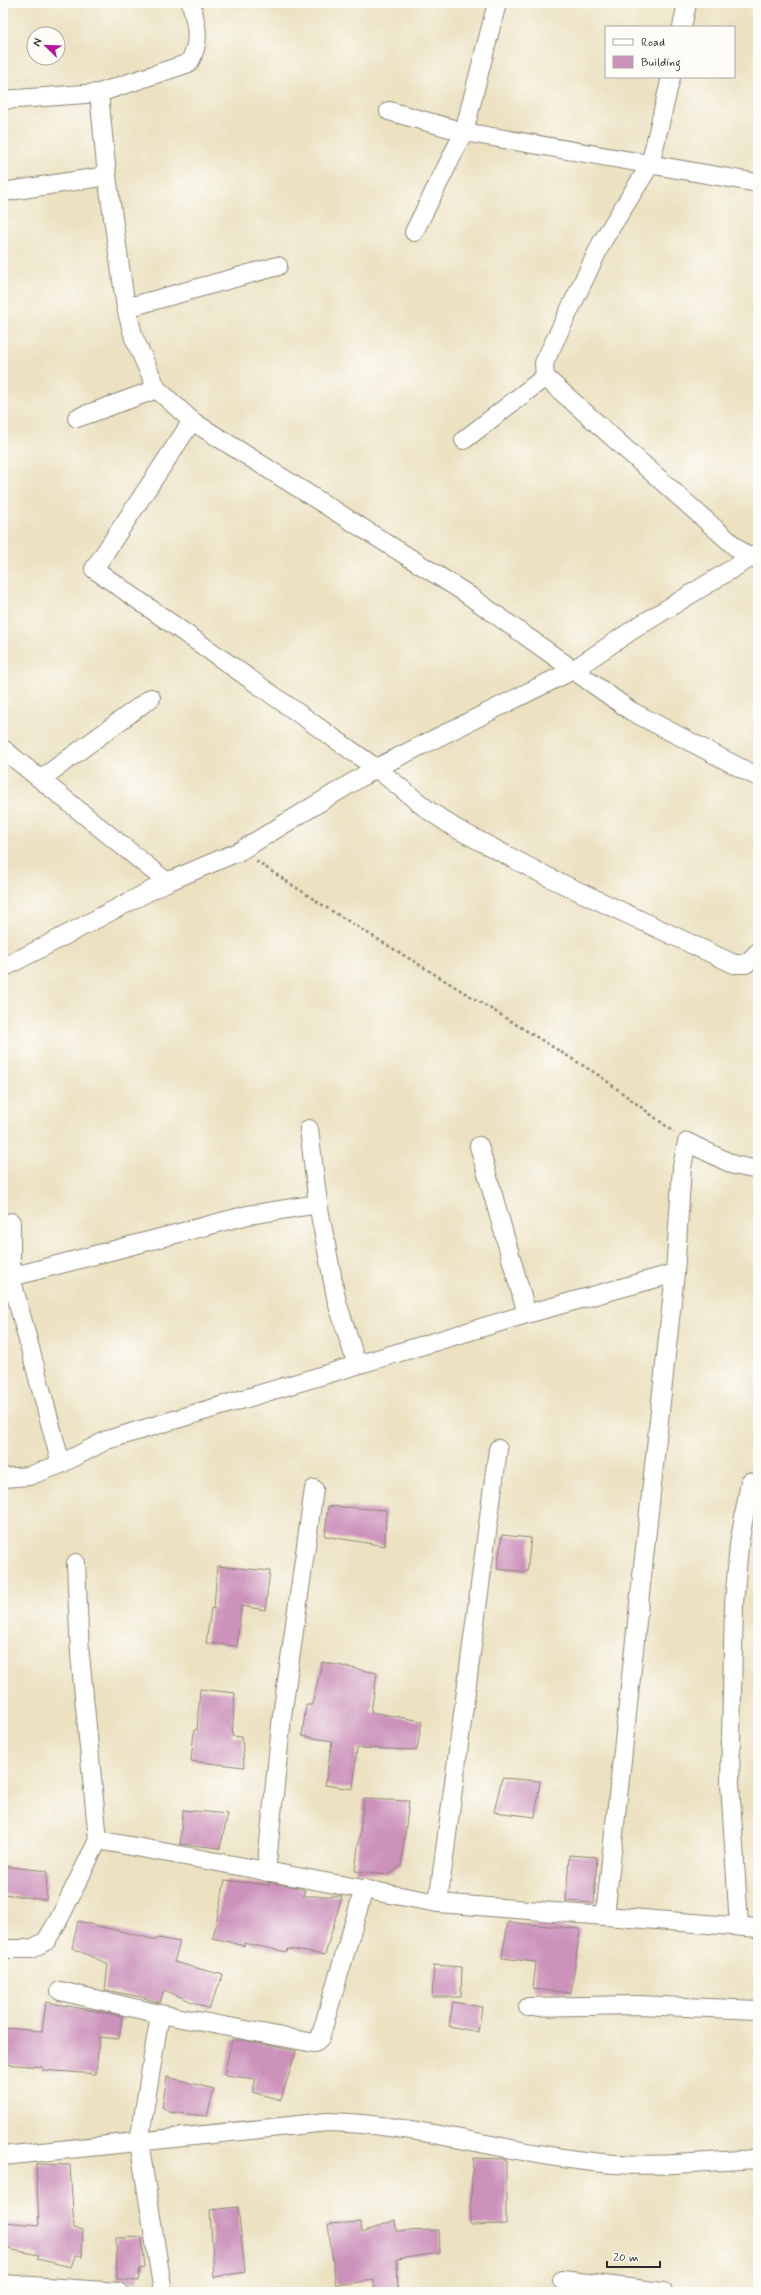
<svg xmlns="http://www.w3.org/2000/svg" width="761" height="2295" font-family="Mynerve,sans-serif">
<style>
.building{fill:#cc92bb}
.lines{fill:none;stroke-linecap:round;stroke-linejoin:round}
.minor-casing{stroke:#8c8676;stroke-width:20}
.path{stroke:#8c8676;stroke-width:2.5;stroke-dasharray:3 3;stroke-linecap:butt}
.minor{stroke:#fff;stroke-width:18}
</style>
<rect width="100%" height="100%" fill="#fdfcf7"/>
<filter id="ink" filterUnits="userSpaceOnUse"><feTurbulence type="fractalNoise" baseFrequency=".025" numOctaves="2"/><feDisplacementMap in="SourceGraphic" scale="8" xChannelSelector="R" yChannelSelector="G"/><feConvolveMatrix kernelMatrix="1 2 1 2 8 2 1 2 1" color-interpolation-filters="sRGB"/></filter>
<filter id="wash" filterUnits="userSpaceOnUse"><feTurbulence type="fractalNoise" baseFrequency=".012" numOctaves="4" result="noise"/><feDisplacementMap in="SourceGraphic" scale="16" xChannelSelector="R" yChannelSelector="G"/><feGaussianBlur stdDeviation="0.9" result="paint"/><feColorMatrix in="noise" values="0 0 0 0 0 0 0 0 0 0 0 0 0 0 0 0 0 1.4 0 .05"/><feComposite in="paint" operator="in"/></filter>
<g filter="url(#wash)">
<rect width="100%" height="100%" fill="#ece2c2"/>
<g id="blocks">
<!-- building -->
<g class="building">
<path d="M328,1506L386,1510L385,1546L325,1536Z"/>
<path d="M502,1535L531,1538L527,1572L497,1569Z"/>
<path d="M217,1566L270,1571L265,1610L241,1606L237,1646L206,1643L211,1608L214,1609Z"/>
<path d="M322,1662L377,1673L371,1712L422,1721L417,1750L357,1748L353,1789L325,1785L332,1741L302,1736L306,1705H312Z"/>
<path d="M200,1689L235,1693L232,1736L242,1737L244,1767L191,1761L194,1730H197Z"/>
<path d="M502,1778L540,1781L535,1817L494,1812Z"/>
<path d="M364,1799L409,1801L401,1866L390,1874L355,1871Z"/>
<path d="M183,1810L228,1814L220,1848L180,1844Z"/>
<path d="M569,1855L597,1857L594,1903L566,1901Z"/>
<path d="M3,1866L47,1871L46,1900L3,1894Z"/>
<path d="M225,1880L269,1885V1882L291,1886L305,1890L303,1896H342L325,1955L288,1949L287,1952L244,1943V1946L213,1938Z"/>
<path d="M78,1921L157,1940L158,1938L180,1942L174,1962L223,1975L209,2009L164,1990L160,2003L141,1997L105,1990L108,1964L72,1948Z"/>
<path d="M508,1922L580,1929L571,1993L533,1989L536,1962L502,1958Z"/>
<path d="M434,1965L462,1967L461,1997H432Z"/>
<path d="M46,2002L122,2016L119,2039L99,2037L96,2074L42,2070V2067L3,2064V2028L42,2031Z"/>
<path d="M453,2002L482,2007L478,2032L449,2026Z"/>
<path d="M232,2040H244L296,2051L281,2100L252,2092L256,2079L224,2075Z"/>
<path d="M167,2077L214,2089L207,2116L169,2112L162,2107Z"/>
<path d="M473,2158L506,2159V2224L470,2225Z"/>
<path d="M36,2164L70,2165L74,2228L83,2230L82,2257L75,2256L71,2267L37,2259L39,2255L3,2248V2222L39,2225Z"/>
<path d="M238,2207L245,2272L214,2277L210,2210Z"/>
<path d="M395,2220L396,2231L439,2230L440,2253L397,2259L398,2292H374V2280L336,2285L328,2224L361,2222L362,2233Z"/>
<path d="M142,2237L145,2268L140,2269L138,2281L117,2279L116,2238Z"/>
</g>
</g>
</g>
<g filter="url(#ink)">
<use href="#blocks" fill-opacity="0" stroke="#8c8676" stroke-width="1"/>
<g class="lines">
<!-- minor casing -->
<g class="minor-casing">
<g id="minor">
<path d="M682,27L687,3"/>
<path d="M671,77L650,165L603,240L544,363L545,377L748,558"/>
<path d="M99,93L107,176L126,308L134,338L157,389L192,421L464,592L631,711L758,777"/>
<path d="M3,100L99,93L189,63C201,42 197,26 191,3"/>
<path d="M389,111L464,132L758,183"/>
<path d="M3,192L107,176"/>
<path d="M414,232L464,132L497,3"/>
<path d="M126,308L278,266"/>
<path d="M77,418L157,389"/>
<path d="M192,421L94,569L376,768L428,810L455,828L548,877L734,964H746L758,952"/>
<path d="M464,440L545,377"/>
<path d="M3,749L167,882"/>
<path d="M41,779L151,698"/>
<path d="M3,968L167,882L240,851L376,768L573,670L634,629L758,553"/>
<path d="M309,1129L318,1204L337,1302L357,1365"/>
<path d="M479,1146L527,1314"/>
<path d="M11,1222V1277L61,1464"/>
<path d="M11,1277L248,1215L318,1204"/>
<path d="M3,1478L29,1476L61,1464L107,1440L527,1314L675,1273"/>
<path d="M98,1840L438,1903L758,1928"/>
<path d="M266,1872L282,1716L314,1489"/>
<path d="M438,1903L498,1449"/>
<path d="M605,1916L675,1273L682,1167L687,1142L734,1165L758,1170"/>
<path d="M739,1926L730,1783L734,1604L739,1545L750,1482"/>
<path d="M3,1949H31L46,1941L58,1921L98,1840L80,1655L76,1563"/>
<path d="M60,1991L160,2014L314,2043L320,2038L364,1889"/>
<path d="M528,2007L637,2005L758,2010"/>
<path d="M160,2014L139,2142L163,2292"/>
<path d="M3,2156L327,2122C425,2124 518,2157 615,2164C663,2167 711,2161 758,2159"/>
<path d="M562,2280L663,2292"/>
<path d="M3,2284L118,2292"/>
</g>
</g>
<!-- path -->
<path class="path" d="M256,861L327,908L600,1076L674,1132"/>
<!-- minor -->
<use href="#minor" class="minor"/>
</g>
</g>
<!-- margin -->
<rect width="761" height="2295" fill="none" stroke="#fdfcf7" stroke-width="16"/>
<!-- legend -->
<rect x="605" y="26" width="130" height="52" fill="#fdfcf7" stroke="#a9a8a5"/>
<rect x="613" y="39" width="20" height="6" fill="#ffffff" stroke="#a9a8a5"/>
<text x="641" y="46" font-size="12" fill="#2b2b2b">Road</text>
<rect x="613" y="56" width="20" height="12" fill="#cc92bb" stroke="#a9a8a5"/>
<text x="641" y="66" font-size="12" fill="#2b2b2b">Building</text>
<!-- north arrow -->
<g transform="translate(46 46) rotate(293)"><circle r="19" fill="#fdfcf7" stroke="#a9a8a5"/>
<path d="M0-3L7 15L0 10L-7 15Z" fill="#b5179e"/>
<text y="-6" font-size="11" font-weight="bold" text-anchor="middle" fill="#2b2b2b">N</text>
</g>
<!-- scale -->
<path d="M607 2261v6h53v-6" fill="none" stroke="#2b2b2b" stroke-width="2"/>
<text x="613" y="2261" font-size="12" fill="#2b2b2b" stroke="#fdfcf7" stroke-width="3" paint-order="stroke">20 m</text>
</svg>
